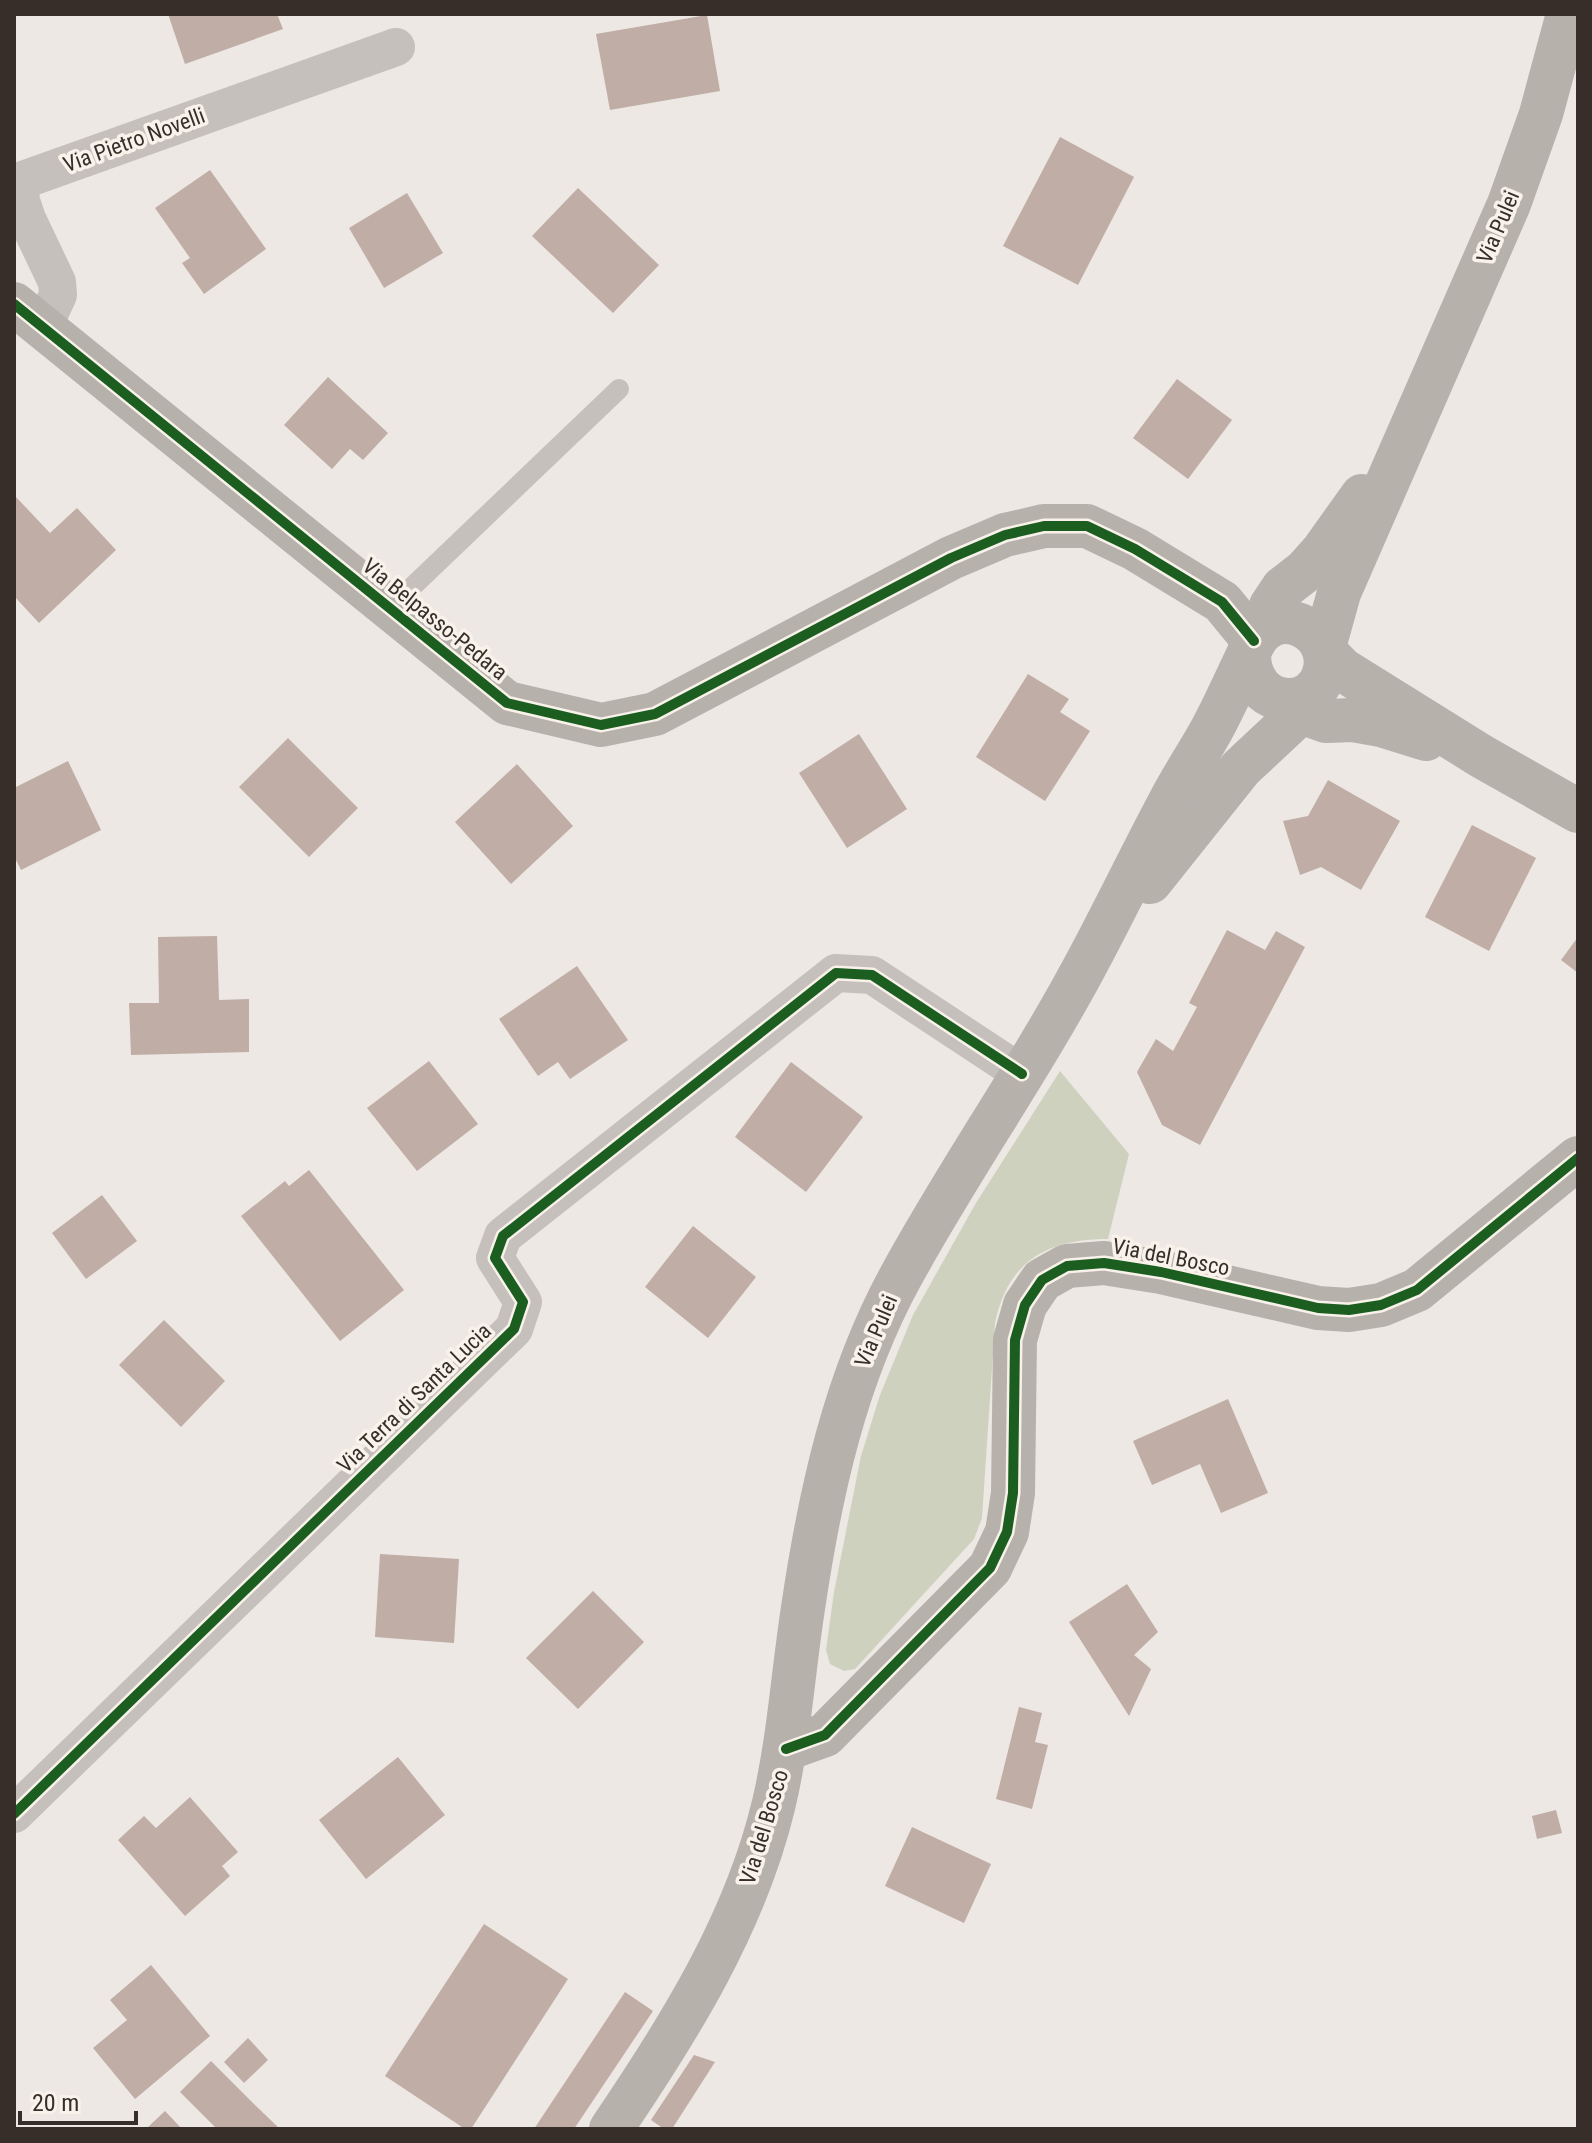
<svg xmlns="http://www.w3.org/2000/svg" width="1592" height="2143" font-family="'Roboto Condensed',sans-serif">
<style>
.green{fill:#ced1be}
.building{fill:#bfada6}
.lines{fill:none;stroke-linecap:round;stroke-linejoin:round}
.lane{stroke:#c6c0bc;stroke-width:20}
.street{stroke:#c6c0bc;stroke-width:38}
.secondary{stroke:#b7b1ac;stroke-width:44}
.cycleway-casing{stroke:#f9f2eb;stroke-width:15}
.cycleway{stroke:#1b5e20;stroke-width:10}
.labels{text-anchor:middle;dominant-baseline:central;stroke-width:7;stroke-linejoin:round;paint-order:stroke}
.street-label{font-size:22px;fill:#372e2a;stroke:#f9f2eb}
</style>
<rect width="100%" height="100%" fill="#ede8e3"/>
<!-- green -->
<path class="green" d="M1060,1071L1129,1154L1108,1239C1047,1239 1008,1261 995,1323L982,1518L974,1539L855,1669L844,1671L830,1664L826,1650L834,1592L861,1456L880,1395L913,1315L976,1203Z"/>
<!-- building -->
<g class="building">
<path d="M168,14H277L283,29L185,64Z"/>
<path d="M707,15L720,91L610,110L596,34Z"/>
<path d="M1060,137L1134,177L1078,285L1003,246Z"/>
<path d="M210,170L266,249L204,294L182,263L190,258L155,208Z"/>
<path d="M578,188L659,265L613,313L532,236Z"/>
<path d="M407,193L443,253L384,288L349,228Z"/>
<path d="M328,377L388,433L363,460L350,449L332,469L284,425Z"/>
<path d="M1177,379L1232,420L1188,479L1133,438Z"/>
<path d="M16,497L50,533L77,508L116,550L39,623L14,596V499Z"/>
<path d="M1028,674L1069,699L1060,712L1090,731L1045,801L976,757Z"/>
<path d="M859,734L907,809L847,848L799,773Z"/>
<path d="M288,738L358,808L309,857L239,787Z"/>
<path d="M68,761L101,830L21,870L14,856V788Z"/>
<path d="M517,764L573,826L511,884L455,822Z"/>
<path d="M1328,780L1400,821L1361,890L1321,867L1300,875L1283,821L1308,816Z"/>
<path d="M1472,825L1536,858L1489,951L1425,917Z"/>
<path d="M1227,930L1265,950L1276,931L1305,947L1200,1145L1162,1125L1137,1072L1156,1039L1173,1051L1197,1007L1189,1003Z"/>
<path d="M217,936L219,1000L249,999V1052L131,1055L129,1003H159L158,937Z"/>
<path d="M1578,937V973L1561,960Z"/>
<path d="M577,966L628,1040L570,1079L558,1062L538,1076L499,1019Z"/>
<path d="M429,1061L478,1124L417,1171L367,1108Z"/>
<path d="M791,1062L863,1117L806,1192L735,1137Z"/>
<path d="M309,1170L404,1290L340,1341L241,1216L285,1181L289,1186Z"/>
<path d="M102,1195L137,1241L86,1279L52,1233Z"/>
<path d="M693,1226L756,1277L708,1338L645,1287Z"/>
<path d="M164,1320L225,1381L181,1427L119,1365Z"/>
<path d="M1228,1399L1268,1493L1221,1513L1200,1464L1152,1485L1133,1441Z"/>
<path d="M380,1554L459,1559L454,1643L375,1637Z"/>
<path d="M1127,1584L1158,1632L1134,1655L1151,1669L1129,1716L1069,1622Z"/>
<path d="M593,1591L644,1642L578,1709L526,1658Z"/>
<path d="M1019,1707L1042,1713L1035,1742L1048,1745L1032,1809L996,1799Z"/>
<path d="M398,1757L445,1815L366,1879L319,1820Z"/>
<path d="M190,1797L238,1852L222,1866L230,1876L185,1916L118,1840L144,1816L156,1828Z"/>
<path d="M1556,1810L1562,1833L1537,1839L1532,1816Z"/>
<path d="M912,1827L991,1864L964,1923L885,1886Z"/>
<path d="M484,1924L568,1979L471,2129H465L385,2076Z"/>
<path d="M151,1965L210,2036L135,2099L93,2048L127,2020L110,2000Z"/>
<path d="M625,1992L653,2011L574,2129H534Z"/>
<path d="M248,2038L268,2060L244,2083L224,2062Z"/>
<path d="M694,2055L715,2062L672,2129H664L651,2120Z"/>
<path d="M211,2061L255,2105L280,2129H217L180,2092Z"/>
<path d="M165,2111L182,2129H146Z"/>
</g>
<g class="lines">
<!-- lane -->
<path class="lane" d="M390,608L619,389"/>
<!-- street -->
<g class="street">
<path d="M43,327L58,295L57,282L27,219L20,198L23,180L396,47"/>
<path d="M14,1814L514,1329L523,1302L495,1258L503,1236L836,973L872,975L1022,1074"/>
</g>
<!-- secondary -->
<g class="secondary">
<path d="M14,304L507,703L601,725L655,714L951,558L1005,535L1044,526H1087L1135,549L1222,602L1254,641"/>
<path d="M1262,631L1271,606L1283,588L1305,571L1322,552L1362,496"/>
<path d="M1324,647L1339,593L1509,204L1541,114L1568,14"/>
<path d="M1325,652L1343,670L1481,756L1578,811"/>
<path d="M1281,700L1301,712L1326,721L1353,720L1381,725L1426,739"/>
<path d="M1150,882L1241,768L1301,712L1315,689"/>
<path d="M786,1749L825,1735L990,1568L1007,1532L1013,1493L1015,1340L1025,1305L1042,1280L1067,1266L1104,1263L1161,1272L1318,1308L1349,1310L1381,1305L1417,1290L1578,1158"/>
<path d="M611,2129C679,2029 746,1922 774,1803C789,1739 793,1673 803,1608C820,1493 845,1378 901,1276C961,1166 1034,1064 1092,953C1120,900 1146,846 1174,794C1186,772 1200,751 1212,729C1224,707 1234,684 1245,661C1249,653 1252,644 1258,636C1283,605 1332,631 1325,669C1317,715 1248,710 1249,653"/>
</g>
<!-- cycleway casing -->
<g class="cycleway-casing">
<g id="cycleway">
<path d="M14,304L507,703L601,725L655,714L951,558L1005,535L1044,526H1087L1135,549L1222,602L1254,641"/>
<path d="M786,1749L825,1735L990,1568L1007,1532L1013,1493L1015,1340L1025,1305L1042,1280L1067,1266L1104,1263L1161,1272L1318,1308L1349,1310L1381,1305L1417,1290L1578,1158"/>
<path d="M14,1814L514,1329L523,1302L495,1258L503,1236L836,973L872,975L1022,1074"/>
</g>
</g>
<!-- cycleway -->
<use href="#cycleway" class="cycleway"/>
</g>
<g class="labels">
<!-- street labels -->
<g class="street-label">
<text transform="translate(134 140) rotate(-20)">Via Pietro Novelli</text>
<text transform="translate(1498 227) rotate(-67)">Via Pulei</text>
<text transform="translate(435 619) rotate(39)">Via Belpasso-Pedara</text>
<text transform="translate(1171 1257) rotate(11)">Via del Bosco</text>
<text transform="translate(876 1331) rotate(-67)">Via Pulei</text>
<text transform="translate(414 1398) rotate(-44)">Via Terra di Santa Lucia</text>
<text transform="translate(764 1827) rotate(-73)">Via del Bosco</text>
</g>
</g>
<!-- border -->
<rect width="1592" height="2143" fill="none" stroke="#372e2a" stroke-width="32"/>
<!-- scale -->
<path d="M20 2111v12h116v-12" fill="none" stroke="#372e2a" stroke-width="4"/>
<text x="32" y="2111" font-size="24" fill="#372e2a" stroke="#f9f2eb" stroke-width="6" paint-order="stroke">20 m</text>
</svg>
